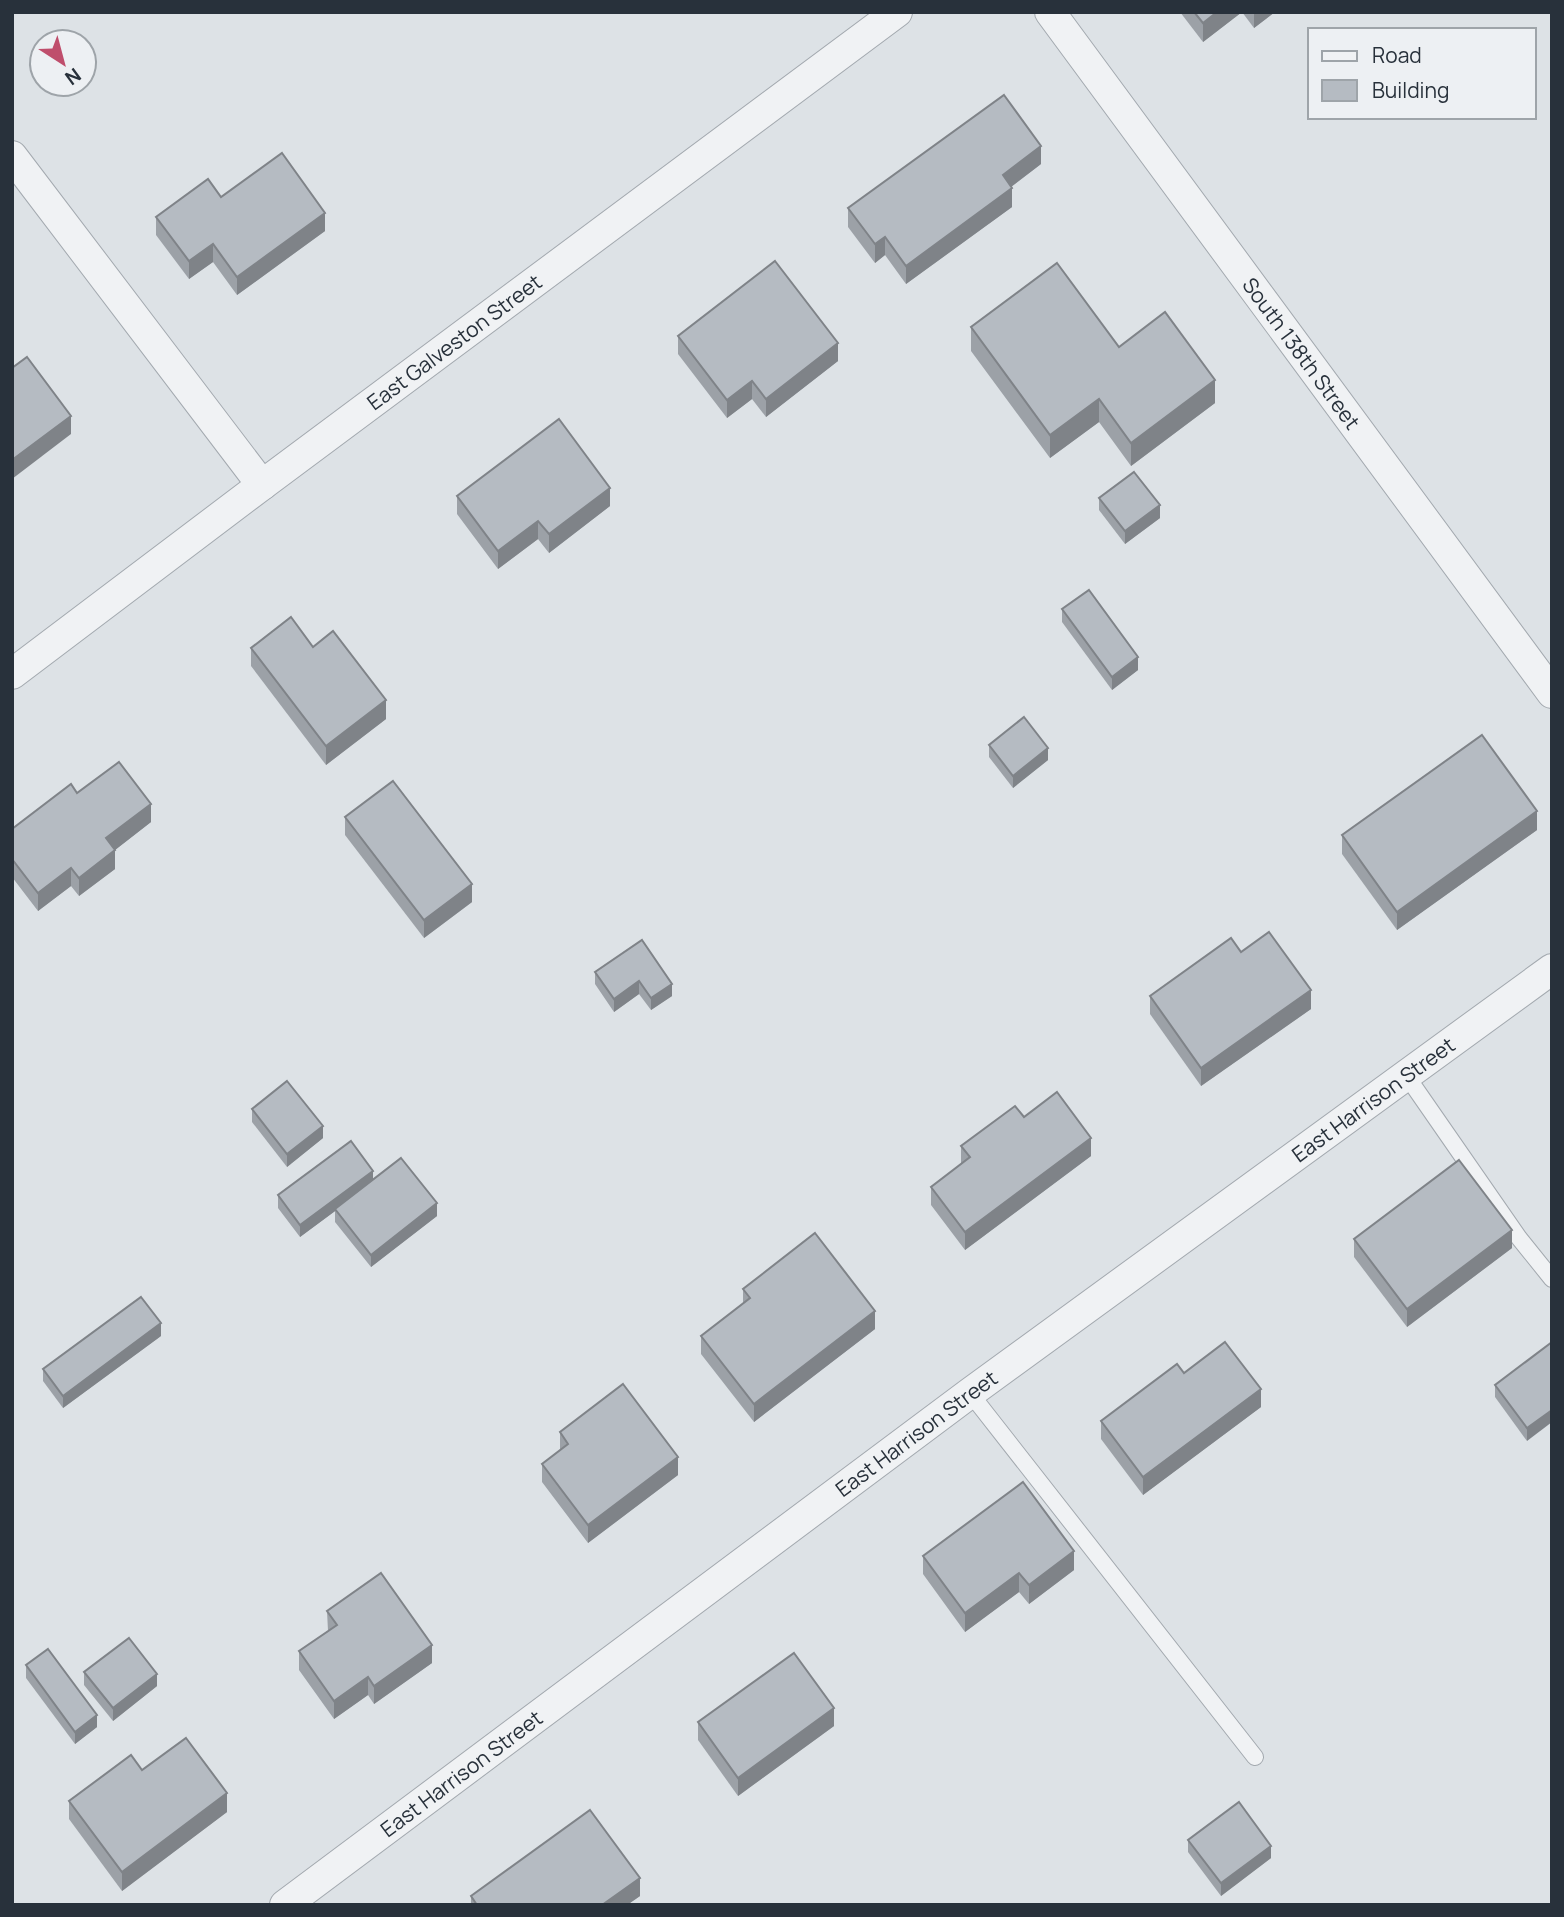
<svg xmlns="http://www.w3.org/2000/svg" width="1564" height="1917" font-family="Manrope,sans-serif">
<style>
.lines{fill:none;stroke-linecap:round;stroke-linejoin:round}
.service-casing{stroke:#a3a9af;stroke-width:18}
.minor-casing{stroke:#a3a9af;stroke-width:32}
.service{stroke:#f0f2f4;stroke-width:16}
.minor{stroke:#f0f2f4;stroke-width:30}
.wall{fill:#9ca1a7}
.shaded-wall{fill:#7f8388}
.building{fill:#b5bbc2;stroke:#7f8388;stroke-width:2}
.labels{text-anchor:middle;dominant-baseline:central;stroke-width:5;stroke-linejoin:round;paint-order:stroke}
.street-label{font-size:21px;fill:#28313b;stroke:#edf0f3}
</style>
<rect width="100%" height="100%" fill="#dde2e6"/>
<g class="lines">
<!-- service casing -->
<g class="service-casing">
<g id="service">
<path d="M1406,1075L1519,1238L1552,1279"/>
<path d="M970,1393L1255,1757"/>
</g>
</g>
<!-- minor casing -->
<g class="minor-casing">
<g id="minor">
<path id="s1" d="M1050,12L1552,693"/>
<path d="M12,156L262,485"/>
<path id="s2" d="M12,674L262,485L897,12"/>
<path id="s3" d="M285,1905L970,1393L1552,969"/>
</g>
</g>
<!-- service -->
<use href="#service" class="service"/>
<!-- minor -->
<use href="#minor" class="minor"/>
</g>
<!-- wall -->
<g class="wall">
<path d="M1180,12H1242L1203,42Z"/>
<path d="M1242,12H1275L1254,28Z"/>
<path d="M1041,164L1011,187L1012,207L906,284L885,255L875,263L848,227V208Z"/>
<path d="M221,197L325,231L237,295L213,262L189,279L156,235V217Z"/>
<path d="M971,327L1119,347L1215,403L1131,466L1099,422L1050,458L971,351Z"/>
<path d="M678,336L838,361L766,417L752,399L727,418L678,354Z"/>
<path d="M457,496L610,506L549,553L538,539L498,569L457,514Z"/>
<path d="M1099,498L1160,518L1125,544L1099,510Z"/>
<path d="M1062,609L1138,670L1112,690L1062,622Z"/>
<path d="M313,647L386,719L326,765L251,666V648Z"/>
<path d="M989,745L1048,760L1013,788L989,757Z"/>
<path d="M77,793L151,822L115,850V869L79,896L71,886L38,911L12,877V829Z"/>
<path d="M345,817L472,902L424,938L345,835Z"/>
<path d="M1537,830L1397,930L1342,854V835Z"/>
<path d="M642,940L672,996L651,1010L639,994L614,1012L595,984V972Z"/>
<path d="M1241,952L1311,1009L1201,1086L1150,1014V996Z"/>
<path d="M252,1109L323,1138L287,1167L252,1122Z"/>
<path d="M961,1146L1091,1156L965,1250L931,1205V1187L961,1164Z"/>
<path d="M373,1180L437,1216L371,1267L335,1222V1211L300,1237L278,1208V1195Z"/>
<path d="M1354,1239L1512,1248L1407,1327L1354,1257Z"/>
<path d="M743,1289L875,1329L754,1422L701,1354V1336L743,1304Z"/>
<path d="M161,1336L63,1408L43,1381V1369Z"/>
<path d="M1552,1342L1527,1441L1495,1397V1385Z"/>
<path d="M1184,1373L1261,1407L1143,1495L1101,1439V1421Z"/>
<path d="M560,1432L678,1475L588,1543L542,1482V1464L560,1450Z"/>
<path d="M923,1556L1074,1570L1029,1604L1019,1592L965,1632L923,1574Z"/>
<path d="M327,1611L432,1663L374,1704L368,1695L334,1719L299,1670V1651L328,1631Z"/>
<path d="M26,1665L97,1727L75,1744L26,1678Z"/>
<path d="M84,1672L157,1686L113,1721L84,1685Z"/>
<path d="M698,1722L834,1726L738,1796L698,1740Z"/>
<path d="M142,1770L227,1812L122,1891L69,1819V1801Z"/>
<path d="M1188,1840L1271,1858L1221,1896L1188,1852Z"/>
<path d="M471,1896H640L627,1905H471Z"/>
</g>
<!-- shaded-wall -->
<g class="shaded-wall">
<path d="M1217,12H1242L1203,42V23Z"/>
<path d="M1254,12H1275L1254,28Z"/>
<path d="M1041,146V164L1003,193V175Z"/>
<path d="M1012,188V207L906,284V266Z"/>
<path d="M325,213V231L237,295V277Z"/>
<path d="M885,237V255L875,263V244Z"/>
<path d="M213,244V262L189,279V261Z"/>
<path d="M838,343V361L766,417V399Z"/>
<path d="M1215,380V403L1131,466V443Z"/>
<path d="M752,381V399L727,418V400Z"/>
<path d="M1099,399V422L1050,458V435Z"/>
<path d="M71,416V434L12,479V460Z"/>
<path d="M610,488V506L549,553V534Z"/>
<path d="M1160,505V518L1125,544V531Z"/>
<path d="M538,521V539L498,569V551Z"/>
<path d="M1138,657V670L1112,690V677Z"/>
<path d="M386,700V719L326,765V746Z"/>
<path d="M1048,748V760L1013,788V776Z"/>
<path d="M151,804V822L106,857V838Z"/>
<path d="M1537,811V830L1397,930V912Z"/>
<path d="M115,850V869L79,896V878Z"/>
<path d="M71,868V886L38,911V893Z"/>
<path d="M472,884V902L424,938V920Z"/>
<path d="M639,981V994L614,1012V999Z"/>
<path d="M672,984V996L651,1010V998Z"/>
<path d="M1311,990V1009L1201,1086V1068Z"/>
<path d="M323,1126V1138L287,1167V1154Z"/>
<path d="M1091,1138V1156L965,1250V1232Z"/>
<path d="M373,1171V1183L300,1237V1225Z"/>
<path d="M437,1203V1216L371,1267V1255Z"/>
<path d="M1512,1230V1248L1407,1327V1309Z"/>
<path d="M875,1311V1329L754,1422V1404Z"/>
<path d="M161,1323V1336L63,1408V1396Z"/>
<path d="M1261,1389V1407L1143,1495V1477Z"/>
<path d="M1552,1410V1422L1527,1441V1428Z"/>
<path d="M678,1457V1475L588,1543V1525Z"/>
<path d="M1074,1551V1570L1029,1604V1585Z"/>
<path d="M1019,1573V1592L965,1632V1613Z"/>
<path d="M432,1645V1663L374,1704V1686Z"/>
<path d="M157,1674V1686L113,1721V1708Z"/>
<path d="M368,1677V1695L334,1719V1701Z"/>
<path d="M834,1708V1726L738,1796V1778Z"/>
<path d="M97,1715V1727L75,1744V1732Z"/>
<path d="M227,1793V1812L122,1891V1872Z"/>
<path d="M1271,1846V1858L1221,1896V1883Z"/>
<path d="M640,1878V1896L627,1905H602Z"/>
</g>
<!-- building -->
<g class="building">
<path d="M1194,12H1217L1203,23Z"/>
<path d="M1004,95L1041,146L1003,175L1012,188L906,266L885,237L875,244L848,208Z"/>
<path d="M282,153L325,213L237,277L213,244L189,261L156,217L208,179L221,197Z"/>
<path d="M775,261L838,343L766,399L752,381L727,400L678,336Z"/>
<path d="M1057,263L1119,347L1165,312L1215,380L1131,443L1099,399L1050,435L971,327Z"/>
<path d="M27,357L71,416L12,460V368Z"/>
<path d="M559,419L610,488L549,534L538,521L498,551L457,496Z"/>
<path d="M1134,472L1160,505L1125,531L1099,498Z"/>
<path d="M1089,590L1138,657L1112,677L1062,609Z"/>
<path d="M291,617L313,647L333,631L386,700L326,746L251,648Z"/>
<path d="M1024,717L1048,748L1013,776L989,745Z"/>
<path d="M1482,735L1537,811L1397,912L1342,835Z"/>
<path d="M119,762L151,804L106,838L115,850L79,878L71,868L38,893L12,859V829L71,784L77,793Z"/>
<path d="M393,781L472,884L424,920L345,817Z"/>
<path d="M1269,932L1311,990L1201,1068L1150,996L1231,938L1241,952Z"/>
<path d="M642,940L672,984L651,998L639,981L614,999L595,972Z"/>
<path d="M287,1081L323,1126L287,1154L252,1109Z"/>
<path d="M1057,1092L1091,1138L965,1232L931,1187L970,1157L961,1146L1015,1106L1024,1117Z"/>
<path d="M351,1141L373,1171L300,1225L278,1195Z"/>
<path d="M401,1158L437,1203L371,1255L335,1209Z"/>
<path d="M1459,1160L1512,1230L1407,1309L1354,1239Z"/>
<path d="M815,1233L875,1311L754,1404L701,1336L750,1298L743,1289Z"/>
<path d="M141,1297L161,1323L63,1396L43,1369Z"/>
<path d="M1225,1342L1261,1389L1143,1477L1101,1421L1177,1364L1184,1373Z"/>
<path d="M1552,1342V1410L1527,1428L1495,1385Z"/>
<path d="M623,1384L678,1457L588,1525L542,1464L568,1444L560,1432Z"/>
<path d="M1023,1482L1074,1551L1029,1585L1019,1573L965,1613L923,1556Z"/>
<path d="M381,1573L432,1645L374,1686L368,1677L334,1701L299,1651L337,1625L327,1611Z"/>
<path d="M129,1638L157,1674L113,1708L84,1672Z"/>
<path d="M48,1649L97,1715L75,1732L26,1665Z"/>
<path d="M794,1653L834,1708L738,1778L698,1722Z"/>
<path d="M186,1738L227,1793L122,1872L69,1801L131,1755L142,1770Z"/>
<path d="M1239,1802L1271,1846L1221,1883L1188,1840Z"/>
<path d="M590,1810L640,1878L602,1905H477L471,1896Z"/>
</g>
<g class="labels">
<!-- street labels -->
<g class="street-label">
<text stroke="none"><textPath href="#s2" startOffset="553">East Galveston Street</textPath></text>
<text stroke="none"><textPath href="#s1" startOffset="424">South 138th Street</textPath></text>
<text stroke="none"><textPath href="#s3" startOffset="1354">East Harrison Street</textPath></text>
<text stroke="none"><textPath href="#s3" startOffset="788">East Harrison Street</textPath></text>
<text stroke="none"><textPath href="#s3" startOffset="220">East Harrison Street</textPath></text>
</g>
</g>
<!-- border -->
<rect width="1564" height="1917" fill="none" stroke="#28313b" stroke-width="28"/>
<!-- legend -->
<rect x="1308" y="28" width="228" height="91" fill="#edf0f3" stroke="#9ea4a9" stroke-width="2"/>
<rect x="1322" y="51" width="35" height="10" fill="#f0f2f4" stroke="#9ea4a9" stroke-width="2"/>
<text x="1372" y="63" font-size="21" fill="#28313b">Road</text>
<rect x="1322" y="80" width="35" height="21" fill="#b5bbc2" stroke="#9ea4a9" stroke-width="2"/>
<text x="1372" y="98" font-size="21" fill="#28313b">Building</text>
<!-- north arrow -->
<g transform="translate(63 63) rotate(144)"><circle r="33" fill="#edf0f3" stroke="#9ea4a9" stroke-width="2"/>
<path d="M0-5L12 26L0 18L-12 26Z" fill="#bf4e6c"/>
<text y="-10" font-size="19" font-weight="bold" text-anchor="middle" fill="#28313b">N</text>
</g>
</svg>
